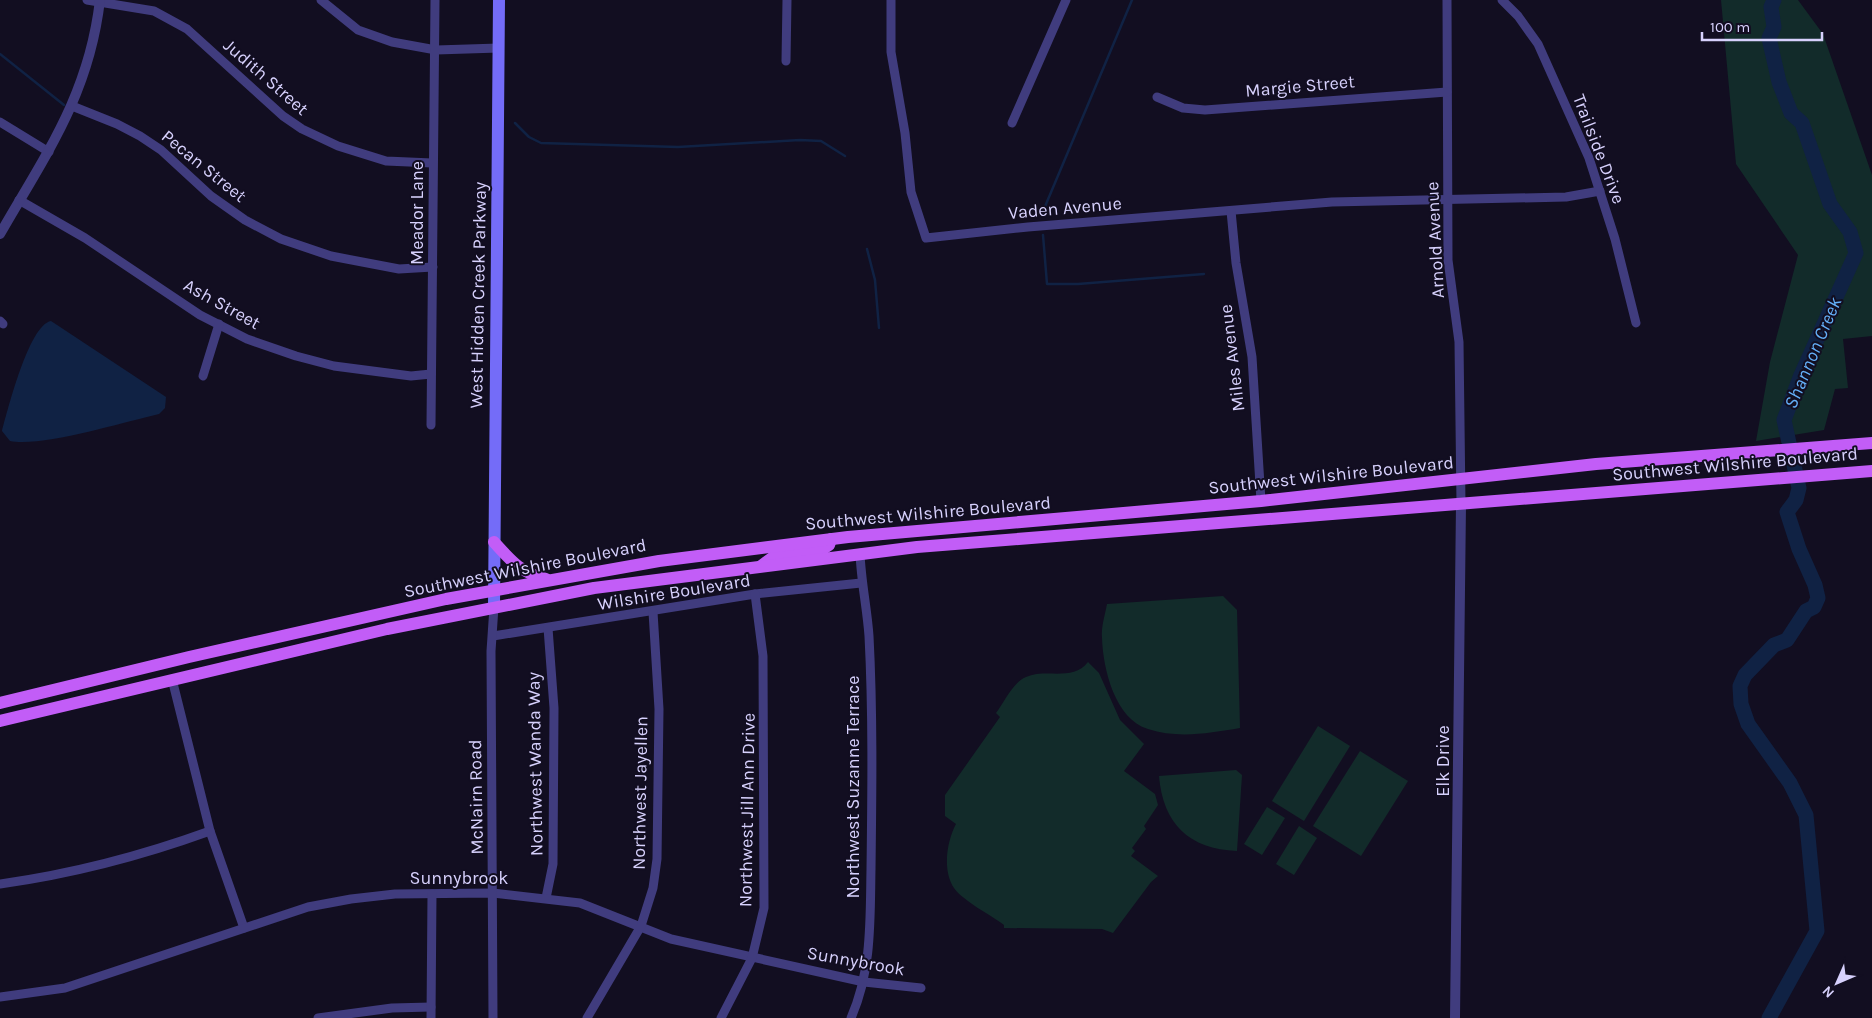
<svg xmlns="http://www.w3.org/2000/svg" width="1872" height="1018" font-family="Karla,sans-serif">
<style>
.green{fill:#122b2a}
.water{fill:#102244}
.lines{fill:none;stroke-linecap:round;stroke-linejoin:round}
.stream{stroke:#102244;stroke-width:2.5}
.river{stroke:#102244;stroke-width:15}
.minor{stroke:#403c7e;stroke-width:9}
.tertiary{stroke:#403c7e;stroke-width:10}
.secondary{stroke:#746cf8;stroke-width:12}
.primary{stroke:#c25df7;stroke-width:12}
.labels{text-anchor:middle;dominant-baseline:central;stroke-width:4;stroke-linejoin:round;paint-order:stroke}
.street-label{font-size:18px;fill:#d7d1fd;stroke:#120e21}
.water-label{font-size:19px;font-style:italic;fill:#64aff8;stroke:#120e21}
</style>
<rect width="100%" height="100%" fill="#120e21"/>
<!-- green -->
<g class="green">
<path d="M1721,0H1798L1823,34L1872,175V336L1843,339L1848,388L1835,389L1824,430L1756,441L1770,362L1798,255L1736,164Z"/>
<path d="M1223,596L1237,610L1240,728C1210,733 1178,739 1148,729C1115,719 1103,669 1102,638C1101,627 1105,615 1107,604Z"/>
<path d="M1088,662L1099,673L1120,720L1144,744L1124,771L1155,794L1158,805L1144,826L1146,829L1132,848L1135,851L1131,856L1158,876L1151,882L1113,933L1102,929L1004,928V925C991,915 963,901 954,888C942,870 947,841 956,824L945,816V795L1000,717L996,713C1004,703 1013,682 1026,677C1046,668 1073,682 1088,662Z"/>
<path d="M1318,726L1350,746L1304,821L1272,801Z"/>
<path d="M1360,751L1408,781L1361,856L1313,826Z"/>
<path d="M1236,770L1242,775L1237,851C1189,849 1163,824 1159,776Z"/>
<path d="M1267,807L1285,818L1262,855L1244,844Z"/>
<path d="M1299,826L1317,838L1294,875L1276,864Z"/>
</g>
<!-- water -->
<path class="water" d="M51,321L166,397L165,408L159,414L151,416C117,424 41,447 10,441L2,431C8,409 29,325 51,321Z"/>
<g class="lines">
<!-- stream -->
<g class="stream">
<path d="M0,54L64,105"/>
<path d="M515,123L529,137L541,143L678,147L800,140L821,141L845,156"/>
<path d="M1041,216L1132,0"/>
<path d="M1043,235L1047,284H1078L1204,274"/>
<path d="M867,249L875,280L879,328"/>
</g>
<!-- river -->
<path class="river" d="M1769,1018L1817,931L1806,815L1790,783L1748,724L1741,704L1740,686L1745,675L1774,645L1787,640L1806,611L1814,607L1818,598L1815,585L1799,549L1787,512L1796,500L1799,488L1784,420L1801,375L1856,253L1850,232L1830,204L1802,123L1791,113L1779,82L1769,38L1774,27L1771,7L1774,0"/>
<!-- minor -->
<g class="minor">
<path d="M87,0L154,11L187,29L283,116L302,129L338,146L386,161L432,163"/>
<path d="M321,0L358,30L392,42L436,50L499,48"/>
<path d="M891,0V52L905,133L911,192L926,238L1028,227L1332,202L1566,197L1600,191"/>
<path d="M1447,0L1448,260L1459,342L1461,504"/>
<path d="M1502,0L1518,16L1538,44L1589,158L1615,239L1636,323"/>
<path d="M786,61L787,0"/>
<path d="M1157,97L1183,108L1205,110L1447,92"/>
<path d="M72,106L117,124L140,136L161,150L211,196L245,220L281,239L331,256L399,269L433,267"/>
<path d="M0,122L49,152"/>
<path d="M1012,123L1066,0"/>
<path d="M19,200L85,238L200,315L247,339L296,356L334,366L411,376L431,374"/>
<path d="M1231,211L1236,263L1252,357L1261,501"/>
<path d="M0,321L3,324"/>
<path d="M203,376L219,324"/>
<path d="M431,425L435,0"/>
<path d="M493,636L755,594L861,583"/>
<path d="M172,679L210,831L244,928"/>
<path d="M0,884C72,874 141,856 210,831"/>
<path d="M546,898L553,864L554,708L548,628"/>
<path d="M0,997L65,988L308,907L351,899L395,894L493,893L580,903L671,939L864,982L921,988"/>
<path d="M318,1018L392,1008L431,1007"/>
<path d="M431,1018L432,894"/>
<path d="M493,1018L491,651L494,607"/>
<path d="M587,1018L641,926L653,888L657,859L659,709L653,612"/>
<path d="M721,1018L752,958L764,908L763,656L755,594"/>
<path d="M851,1018C872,970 870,920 871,869C872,791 873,713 869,636C867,608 861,581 860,553"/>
</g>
<!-- tertiary -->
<g class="tertiary">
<path d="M0,234C46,154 89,95 100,0"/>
<path d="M1455,1018L1461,504"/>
</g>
<!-- secondary -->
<path class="secondary" d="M494,607L499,0"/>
<!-- primary -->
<g class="primary">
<path d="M494,542C512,562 520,572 546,579"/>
<path d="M761,566L776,555L823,549L829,545L831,539"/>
<path d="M0,703L189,657L446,599L659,561L848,537L1261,501L1596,464L1872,443"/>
<path d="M0,721L387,629L594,588L917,547L1872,471"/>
</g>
</g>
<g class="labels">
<!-- street labels -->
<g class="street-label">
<text transform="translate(266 77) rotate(41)">Judith Street</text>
<text transform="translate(1300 86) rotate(-5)">Margie Street</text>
<text transform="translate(1599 149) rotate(69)">Trailside Drive</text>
<text transform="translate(204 166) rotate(39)">Pecan Street</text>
<text transform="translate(1065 208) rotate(-5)">Vaden Avenue</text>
<text transform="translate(417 213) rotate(-90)">Meador Lane</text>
<text transform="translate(1435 240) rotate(-93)">Arnold Avenue</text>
<text transform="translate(478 295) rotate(-89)">West Hidden Creek Parkway</text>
<text transform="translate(222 304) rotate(29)">Ash Street</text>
<text transform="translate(1232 358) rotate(-97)">Miles Avenue</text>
<text transform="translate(1735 464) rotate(-5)">Southwest Wilshire Boulevard</text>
<text transform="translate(1331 475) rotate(-6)">Southwest Wilshire Boulevard</text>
<text transform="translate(928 513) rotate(-5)">Southwest Wilshire Boulevard</text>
<text transform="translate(525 568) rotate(-11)">Southwest Wilshire Boulevard</text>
<text transform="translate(674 592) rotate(-9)">Wilshire Boulevard</text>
<text transform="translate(1443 761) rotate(-90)">Elk Drive</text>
<text transform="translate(535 764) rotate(-91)">Northwest Wanda Way</text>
<text transform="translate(853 787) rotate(-90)">Northwest Suzanne Terrace</text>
<text transform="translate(640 793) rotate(-89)">Northwest Jayellen</text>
<text transform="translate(476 797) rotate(-91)">McNairn Road</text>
<text transform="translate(747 810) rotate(-89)">Northwest Jill Ann Drive</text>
<text x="459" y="878">Sunnybrook</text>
<text transform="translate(856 961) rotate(10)">Sunnybrook</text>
</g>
<!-- water labels -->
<g class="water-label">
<text transform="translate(1813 353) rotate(-67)">Shannon Creek</text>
</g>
</g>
<!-- north arrow -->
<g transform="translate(1837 983) rotate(225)" stroke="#120e21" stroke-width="4" paint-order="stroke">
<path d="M0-4L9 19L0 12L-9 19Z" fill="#d7d1fd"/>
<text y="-8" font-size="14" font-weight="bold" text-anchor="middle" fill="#d7d1fd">N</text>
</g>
<!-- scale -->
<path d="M1702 32v8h120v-8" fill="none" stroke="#d7d1fd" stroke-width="2.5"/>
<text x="1710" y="32" font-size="15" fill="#d7d1fd" stroke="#120e21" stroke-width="4" paint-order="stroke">100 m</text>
</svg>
